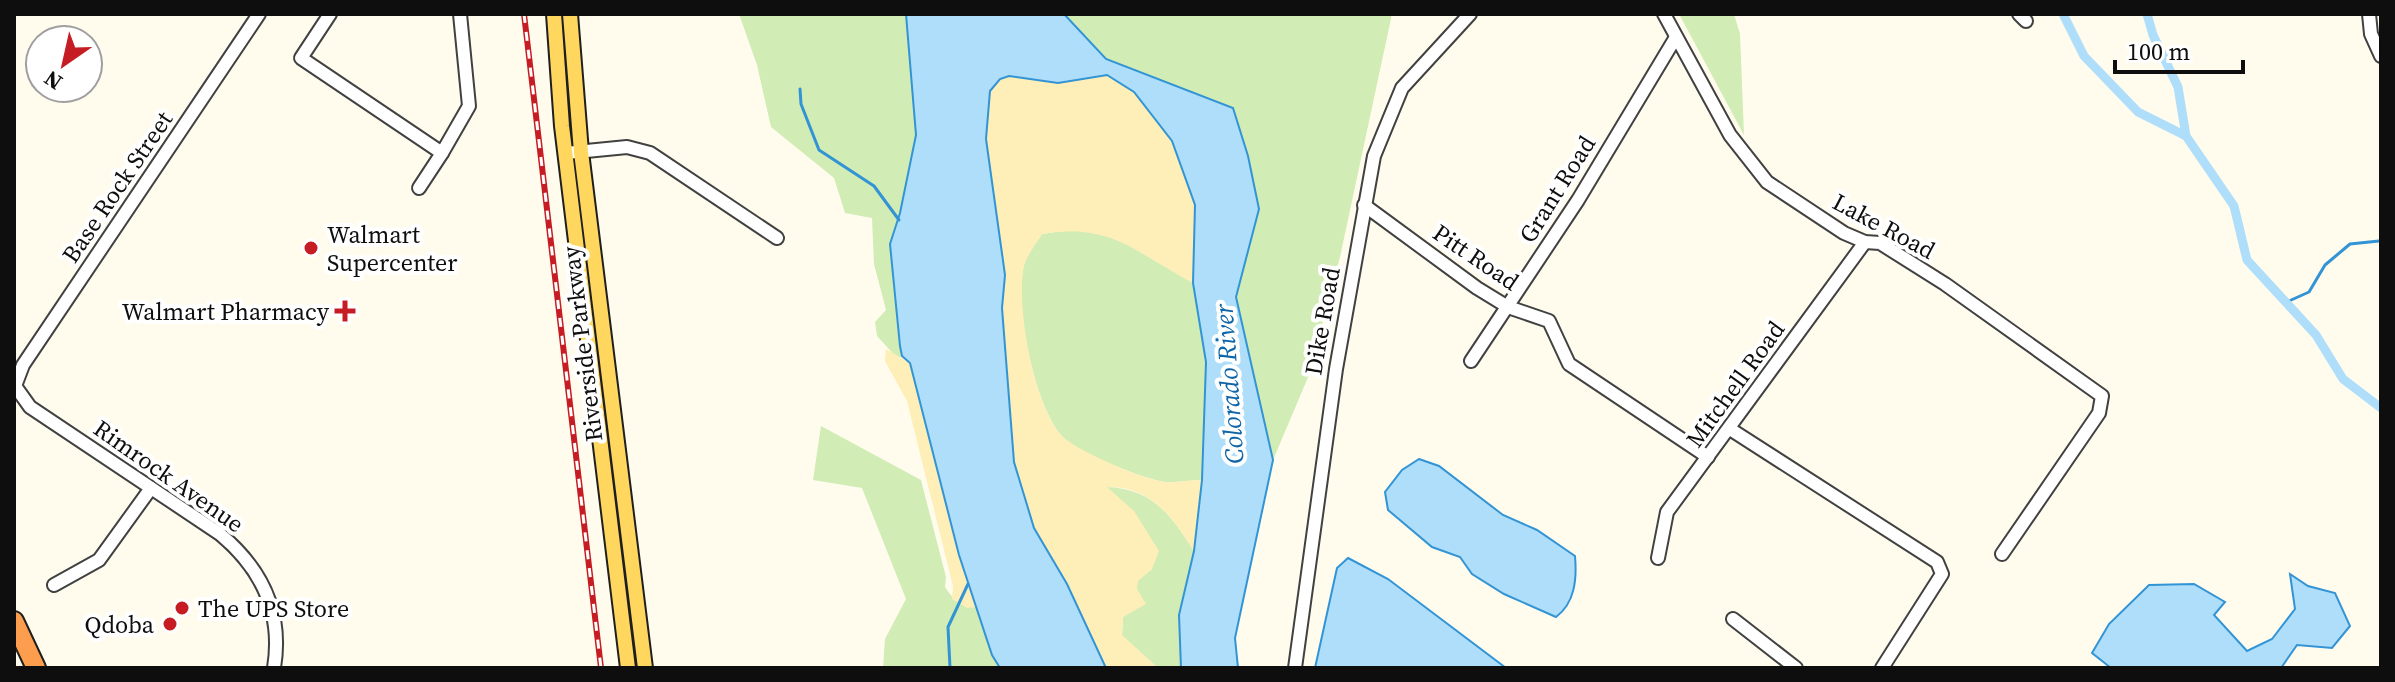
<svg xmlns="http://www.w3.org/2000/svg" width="2395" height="682" font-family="'Source Serif 4',serif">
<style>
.green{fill:#d2ecb5}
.sand{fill:#feeeb7}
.water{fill:#afdefa;stroke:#3294d5;stroke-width:2}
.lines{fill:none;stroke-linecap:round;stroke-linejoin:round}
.stream{stroke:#3294d5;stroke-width:3}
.canal{stroke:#afdefa;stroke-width:9}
.minor-casing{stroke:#414141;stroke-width:16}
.major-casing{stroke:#1f1f1f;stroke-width:18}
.highway-casing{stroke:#1f1f1f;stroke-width:22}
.minor{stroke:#fff;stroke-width:12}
.major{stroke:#ffd75e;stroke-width:14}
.highway{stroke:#fd9e4e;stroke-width:18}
.rail-casing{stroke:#c61d25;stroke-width:6}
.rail{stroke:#fff;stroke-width:3;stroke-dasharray:9;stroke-linecap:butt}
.poi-dot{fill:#c61d25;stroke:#fff;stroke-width:3}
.labels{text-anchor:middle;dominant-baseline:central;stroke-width:8;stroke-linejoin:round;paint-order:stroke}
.street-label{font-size:24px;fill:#0e0e0e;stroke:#fff}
.poi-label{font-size:24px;fill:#0e0e0e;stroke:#fff;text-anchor:start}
.water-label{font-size:26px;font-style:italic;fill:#0f65a7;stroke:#fff}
</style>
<rect width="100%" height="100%" fill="#fffcee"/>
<!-- green -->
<g class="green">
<path d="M739,14H906L916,135L900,213L890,244L902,356L898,359L877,336L875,322L886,310L874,264L872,218L845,213L834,178L771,127L757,65Z"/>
<path d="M1064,14H1392L1340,257L1309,375L1273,460L1236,297L1259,209L1233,108L1106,59Z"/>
<path d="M1679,14H1734L1740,34L1744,135Z"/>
<path d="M1076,229L1118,239L1193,283L1206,362L1202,480C1191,480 1177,483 1166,482C1143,479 1082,454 1065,439C1035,412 1014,305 1024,265C1027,255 1036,243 1042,234Z"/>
<path d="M821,426L921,480L946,577L945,587C953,599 961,608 976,607L1000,668H883L885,639L906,599L862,488L813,480Z"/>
<path d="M1106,487C1152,488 1171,515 1194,551L1179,615L1181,668H1158L1122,636L1123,617L1132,610L1138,580L1152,569L1118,498Z"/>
</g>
<!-- sand -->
<g class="sand">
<path d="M1107,75L1134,92L1172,142L1195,205L1193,283C1135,252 1112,223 1042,234C1036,244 1027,255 1024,266C1015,304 1035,419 1068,441C1090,456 1139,478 1165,482C1177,483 1190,480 1202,480L1194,551C1173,518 1150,485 1107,487L1134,511L1159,551L1152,569L1138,581L1137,589L1146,604L1123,617L1122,635L1158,668H1106L1067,584L1034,528L1014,462L1002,308L1005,275L986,139L990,91L1000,79L1009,76L1058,83Z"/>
<path d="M886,349L910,363L976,607L967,608L952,599L953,586L907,401L885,361Z"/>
</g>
<!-- water -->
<g class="water">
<path d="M906,14H1064L1106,59L1233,108L1248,156L1259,209L1236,297L1273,460L1235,638L1238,668H1181L1179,615L1194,551L1202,480L1206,362L1193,283L1195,205L1172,141L1134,92L1107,75L1058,83L1009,76L1000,79L990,91L986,139L1005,275L1002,308L1014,462L1034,528L1067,584L1106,668H1000L992,655L959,555L910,363L902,356L900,346L890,244L900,213L916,135Z"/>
<path d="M1419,459L1439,466L1503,515L1537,530L1575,556C1577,579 1575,603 1556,617L1504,594L1472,574L1460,557L1432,547L1388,510L1385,492L1402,470Z"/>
<path d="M1348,558L1388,579L1506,668H1315L1337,568Z"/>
<path d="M2290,574L2308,586L2335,593L2350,626L2332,648L2297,645L2281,668H2111L2092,653L2109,624L2149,585L2194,584L2225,602L2214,615L2247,651L2272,639L2295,609Z"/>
</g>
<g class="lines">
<!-- stream -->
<g class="stream">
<path d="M800,89L801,104L819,150L874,186L899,220"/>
<path d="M2289,301L2309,292L2325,265L2350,244L2379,241"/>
<path d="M950,668L948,627L968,584"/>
</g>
<!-- canal -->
<g class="canal">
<path d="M2063,14L2084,56L2138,112L2186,136L2234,206L2247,260L2316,335L2343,379L2381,408"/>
<path d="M2147,14L2153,35L2178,87L2186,136"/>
</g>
<!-- minor casing -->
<g class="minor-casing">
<g id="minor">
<path d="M259,14L23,365L15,386L30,407L220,534C262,569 283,613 274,668"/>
<path d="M330,14L301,58L442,153L469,106L460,14"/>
<path d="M1664,14L1730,135L1767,182L1844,233L1865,242L1880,243L1945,284L2102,396L2099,413L2002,554"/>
<path d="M2019,14L2026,21"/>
<path d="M2369,14L2371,34L2381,56"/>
<path d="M566,153L627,147L650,153L777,238"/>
<path d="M419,188L442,153"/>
<path d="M1364,205L1477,288L1508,307L1549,321L1569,364L1708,457"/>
<path d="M1471,361L1578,200L1676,37"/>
<path d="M1730,429L1937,562L1942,574L1882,668"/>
<path d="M1658,558L1667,512L1865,242"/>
<path d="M54,585L99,560L151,488"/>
<path d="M1733,619L1796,668"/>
<path d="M1295,668L1336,369L1374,156L1402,88L1470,14"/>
</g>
</g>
<!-- major casing -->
<g class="major-casing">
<g id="major">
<path d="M554,14L562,126L628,668"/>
<path d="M570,14L581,152L645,668"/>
</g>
</g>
<!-- highway casing -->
<g class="highway-casing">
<path id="highway" d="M14,621L36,668"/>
</g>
<!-- minor -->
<use href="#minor" class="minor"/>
<!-- major -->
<use href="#major" class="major"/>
<!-- highway -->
<use href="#highway" class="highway"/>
<!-- rail casing -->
<g class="rail-casing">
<path id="rail" d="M524,14L601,668"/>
</g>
<!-- rail -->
<use href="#rail" class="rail"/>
</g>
<!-- markers -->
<g class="poi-dot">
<circle cx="311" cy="248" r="8"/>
<path d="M341 299h8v8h8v8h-8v8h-8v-8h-8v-8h8z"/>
<circle cx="182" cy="608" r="8"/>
<circle cx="170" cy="624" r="8"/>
</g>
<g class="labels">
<!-- street labels -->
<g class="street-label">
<text transform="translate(117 187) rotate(-56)">Base Rock Street</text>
<text transform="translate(1557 189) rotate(-58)">Grant Road</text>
<text transform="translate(1884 226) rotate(28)">Lake Road</text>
<text transform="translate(1476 257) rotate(34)">Pitt Road</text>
<text transform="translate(1322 321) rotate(-80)">Dike Road</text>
<text transform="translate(582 344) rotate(-97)">Riverside Parkway</text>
<text transform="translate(1735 384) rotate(-54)">Mitchell Road</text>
<text transform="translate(169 476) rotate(35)">Rimrock Avenue</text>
</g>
<!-- poi labels -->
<g class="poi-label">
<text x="327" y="234">Walmart<tspan x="327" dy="28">Supercenter</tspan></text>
<text x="329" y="311" text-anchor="end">Walmart Pharmacy</text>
<text x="198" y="608">The UPS Store</text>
<text x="154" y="624" text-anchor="end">Qdoba</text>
</g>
<!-- water labels -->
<g class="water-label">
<text transform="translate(1229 384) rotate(-94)">Colorado River</text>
</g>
</g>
<!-- border -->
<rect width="2395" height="682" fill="none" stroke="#0e0e0e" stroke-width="32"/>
<!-- north arrow -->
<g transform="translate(64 64) rotate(214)"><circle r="38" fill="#ffffff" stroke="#9f9f9f" stroke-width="2"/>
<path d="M0-6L14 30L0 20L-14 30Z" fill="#c61d25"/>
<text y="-12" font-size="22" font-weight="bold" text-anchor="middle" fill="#0e0e0e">N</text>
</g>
<!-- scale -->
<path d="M2115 60v12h128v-12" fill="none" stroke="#0e0e0e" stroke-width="4"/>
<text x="2127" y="60" font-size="24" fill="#0e0e0e" stroke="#ffffff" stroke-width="6" paint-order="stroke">100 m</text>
</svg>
